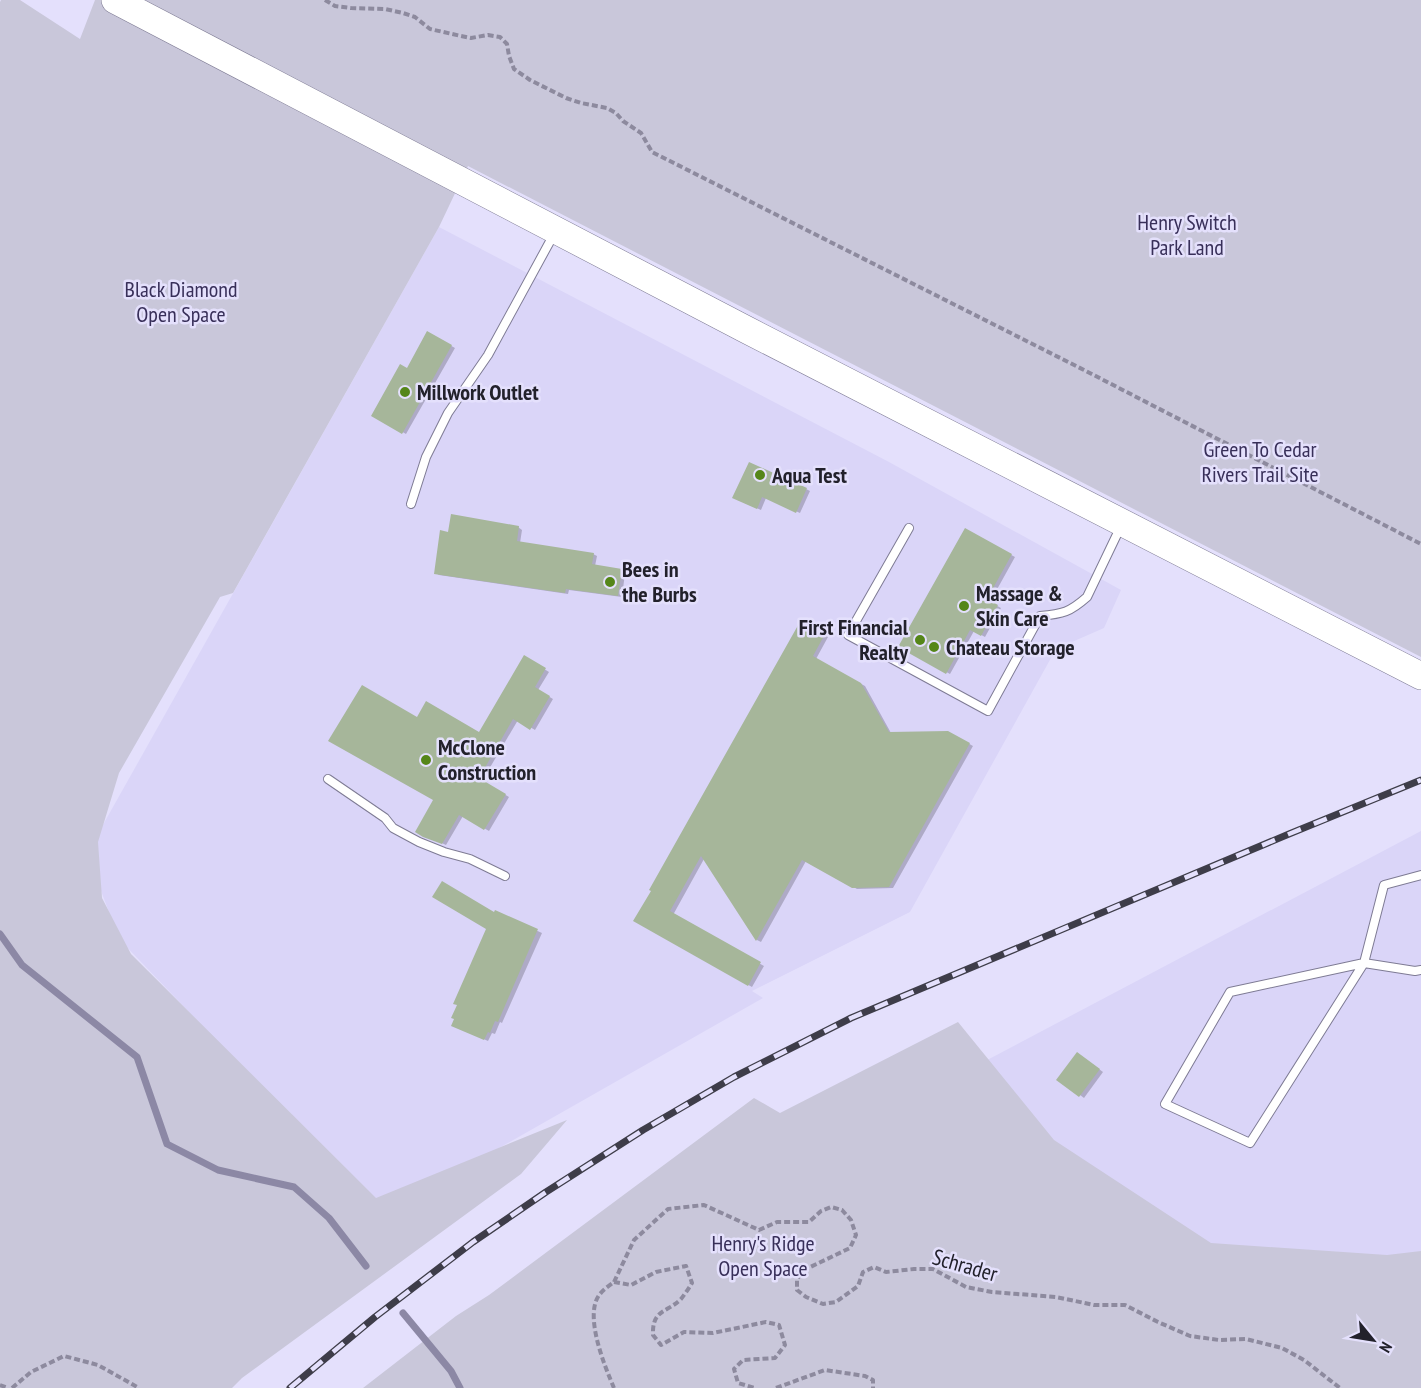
<svg xmlns="http://www.w3.org/2000/svg" width="1421" height="1388" font-family="'PT Sans Narrow',sans-serif">
<style>
.built{fill:#dad5f8}
.green{fill:#c9c7da}
.shadow{fill:#0003}
.lines{fill:none;stroke-linecap:round;stroke-linejoin:round}
.stream{stroke:#8c88a5;stroke-width:7}
.building{fill:#a6b69a}
.lane-casing{stroke:#7e7b94;stroke-width:10}
.primary-casing{stroke:#7e7b94;stroke-width:28}
.path{stroke:#8d8a9e;stroke-width:4;stroke-dasharray:6 3;stroke-linecap:butt}
.lane{stroke:#fff;stroke-width:8}
.primary{stroke:#fff;stroke-width:27}
.rail-casing{stroke:#3e3d49;stroke-width:7}
.rail{stroke:#e4e0fc;stroke-width:4.5;stroke-dasharray:14;stroke-linecap:butt}
.poi-dot{fill:#558619;stroke:#e4e0fc;stroke-width:2}
.labels{text-anchor:middle;dominant-baseline:central;stroke-width:5;stroke-linejoin:round;paint-order:stroke}
.park-label{font-size:22px;fill:#382f59;stroke:#e4e0fc}
.poi-label{font-size:22px;font-weight:bold;fill:#22212b;stroke:#e4e0fc;text-anchor:start}
.street-label{font-size:22px;fill:#22212b;stroke:#e4e0fc}
</style>
<rect width="100%" height="100%" fill="#e4e0fc"/>
<!-- built -->
<g class="built">
<path d="M439,227L889,462L1121,590L1104,628L1056,649L910,912L752,991L763,998L383,1214L119,939L100,888L95,839Z"/>
<path d="M1421,831V1388L915,1098Z"/>
</g>
<!-- green -->
<g class="green">
<path d="M1,0H20L80,39L95,0H1421V657L468,166L439,227L233,593L220,597L119,773L98,842L102,898L131,954L376,1198L567,1120L521,1174L242,1378L232,1388H0V2Z"/>
<path d="M958,1022L1054,1140L1211,1243L1387,1255L1421,1251V1388H363L456,1316L489,1295L754,1098L780,1113Z"/>
</g>
<!-- shadow -->
<g class="shadow">
<path d="M428,333L455,348L406,434L373,415L407,370Z"/>
<path d="M806,489L810,491L800,513L766,498L761,510L738,500Z"/>
<path d="M518,527L522,530L520,543L593,554L597,556L595,566L621,571L625,573L622,597L569,590L568,594L439,575L436,573L450,534Z"/>
<path d="M965,530L1015,557L990,602L1001,608L985,637L974,631L950,674L900,647Z"/>
<path d="M801,622L828,637L816,659L865,686L891,733L948,732L973,746L893,888L857,889L806,861L761,942L757,940L704,859L673,915L764,966L752,987L635,921Z"/>
<path d="M525,657L549,672L538,690L553,699L535,730L518,720L482,781L509,797L489,831L463,816L446,845L420,833L435,799L417,719L480,734Z"/>
<path d="M496,912L542,933L502,1023L500,1022L495,1034L492,1033L488,1041L457,1027Z"/>
<path d="M1081,1056L1103,1072L1084,1098L1059,1079Z"/>
</g>
<g class="lines">
<!-- stream -->
<g class="stream">
<path d="M0,934L22,965L137,1057L167,1144L218,1170L294,1187L329,1218L366,1266"/>
<path d="M403,1313L451,1371L460,1388"/>
</g>
</g>
<!-- building -->
<g class="building">
<path d="M427,331L452,345L402,434L371,416L400,364L407,368Z"/>
<path d="M749,462L807,488L796,513L762,497L757,509L732,498Z"/>
<path d="M451,514L519,526L517,541L594,553L592,564L622,569L618,596L566,589L565,593L434,574L440,530L448,532Z"/>
<path d="M965,528L1012,554L987,599L998,605L981,636L970,630L946,674L898,647Z"/>
<path d="M801,620L825,634L813,656L861,683L889,732L948,731L970,743L889,887L852,888L802,860L756,941L701,856L670,911L761,962L748,986L633,921L651,891L649,890Z"/>
<path d="M524,655L546,668L535,687L550,696L530,730L513,719L479,778L506,794L484,830L459,815L442,844L423,837L415,832L433,800L328,741L362,685L417,717L426,701L479,732Z"/>
<path d="M442,881L494,912L495,910L538,929L498,1022L495,1021L490,1033L488,1032L484,1040L451,1026L454,1019L451,1018L457,1005L453,1004L486,929L432,897Z"/>
<path d="M1077,1052L1100,1069L1079,1097L1056,1080Z"/>
</g>
<g class="lines">
<!-- lane casing -->
<g class="lane-casing">
<g id="lane">
<path d="M411,504L426,457L448,413L488,355L554,234"/>
<path d="M909,528L848,635L988,711L1040,616C1063,614 1070,612 1087,597L1121,526"/>
<path d="M328,779L385,818L393,828L419,842L444,852L470,859L505,876"/>
<path d="M1421,875L1384,885L1364,963L1250,1143L1165,1104L1230,992L1364,963L1415,971L1421,970"/>
</g>
</g>
<!-- primary casing -->
<g class="primary-casing">
<path id="primary" d="M115,0L747,330L1421,676"/>
</g>
<!-- path -->
<g class="path">
<path d="M325,0L335,6L351,8L385,9L403,13L415,17L430,29L461,36L471,38L488,35L500,37L507,44L509,56L514,69L530,80L566,98L581,103L607,108L616,113L623,121L641,133L652,152L1084,370L1421,544"/>
<path d="M614,1282L634,1240L668,1209L704,1205L759,1230L777,1222H809L821,1211L831,1207L842,1210L851,1220L856,1235L850,1248L804,1270L797,1279V1290L806,1297L823,1304L836,1302L858,1286L863,1272L874,1267L886,1272L914,1269H933L966,1287L992,1292L1056,1297L1094,1305H1125L1158,1322L1190,1336L1219,1340L1246,1339L1282,1348L1304,1360L1340,1388"/>
<path d="M0,1385L8,1388"/>
<path d="M12,1388L31,1372L64,1356L98,1365L139,1388"/>
<path d="M614,1388C605,1367 583,1314 600,1294C604,1289 610,1285 614,1282L631,1285L656,1272L686,1266L692,1283C689,1288 685,1294 681,1299C667,1313 652,1309 653,1335L661,1345L684,1332L713,1333L766,1322L779,1325L785,1345L775,1358L743,1360L734,1369L738,1383L755,1388"/>
<path d="M776,1388L825,1370L865,1376L873,1380V1388"/>
</g>
<!-- lane -->
<use href="#lane" class="lane"/>
<!-- primary -->
<use href="#primary" class="primary"/>
<!-- rail casing -->
<g class="rail-casing">
<path id="rail" d="M290,1388L375,1317L473,1242L546,1192L643,1130L734,1077L851,1018L1289,834L1421,780"/>
</g>
<!-- rail -->
<use href="#rail" class="rail"/>
</g>
<!-- markers -->
<g class="poi-dot">
<circle cx="405" cy="392" r="6"/>
<circle cx="760" cy="475" r="6"/>
<circle cx="610" cy="582" r="6"/>
<circle cx="964" cy="606" r="6"/>
<circle cx="920" cy="640" r="6"/>
<circle cx="934" cy="647" r="6"/>
<circle cx="426" cy="760" r="6"/>
</g>
<g class="labels">
<!-- park labels -->
<g class="park-label">
<text x="1187" y="222">Henry Switch<tspan x="1187" dy="25">Park Land</tspan></text>
<text x="181" y="289">Black Diamond<tspan x="181" dy="25">Open Space</tspan></text>
<text x="1260" y="449">Green To Cedar<tspan x="1260" dy="25">Rivers Trail Site</tspan></text>
<text x="763" y="1243">Henry's Ridge<tspan x="763" dy="25">Open Space</tspan></text>
</g>
<!-- poi labels -->
<g class="poi-label">
<text x="417" y="392">Millwork Outlet</text>
<text x="772" y="475">Aqua Test</text>
<text x="622" y="569">Bees in<tspan x="622" dy="25">the Burbs</tspan></text>
<text x="976" y="593">Massage &amp;<tspan x="976" dy="25">Skin Care</tspan></text>
<text x="908" y="627" text-anchor="end">First Financial<tspan x="908" dy="25">Realty</tspan></text>
<text x="946" y="647">Chateau Storage</text>
<text x="438" y="747">McClone<tspan x="438" dy="25">Construction</tspan></text>
</g>
<!-- street labels -->
<g class="street-label">
<text transform="translate(965 1265) rotate(16)">Schrader</text>
</g>
</g>
<!-- north arrow -->
<g transform="translate(1373 1340) rotate(120)" stroke="#e4e0fc" stroke-width="4.5" paint-order="stroke">
<path d="M0-4.5L10 22L0 15L-10 22Z" fill="#22212b"/>
<text y="-9" font-size="16" font-weight="bold" text-anchor="middle" fill="#22212b">N</text>
</g>
</svg>
